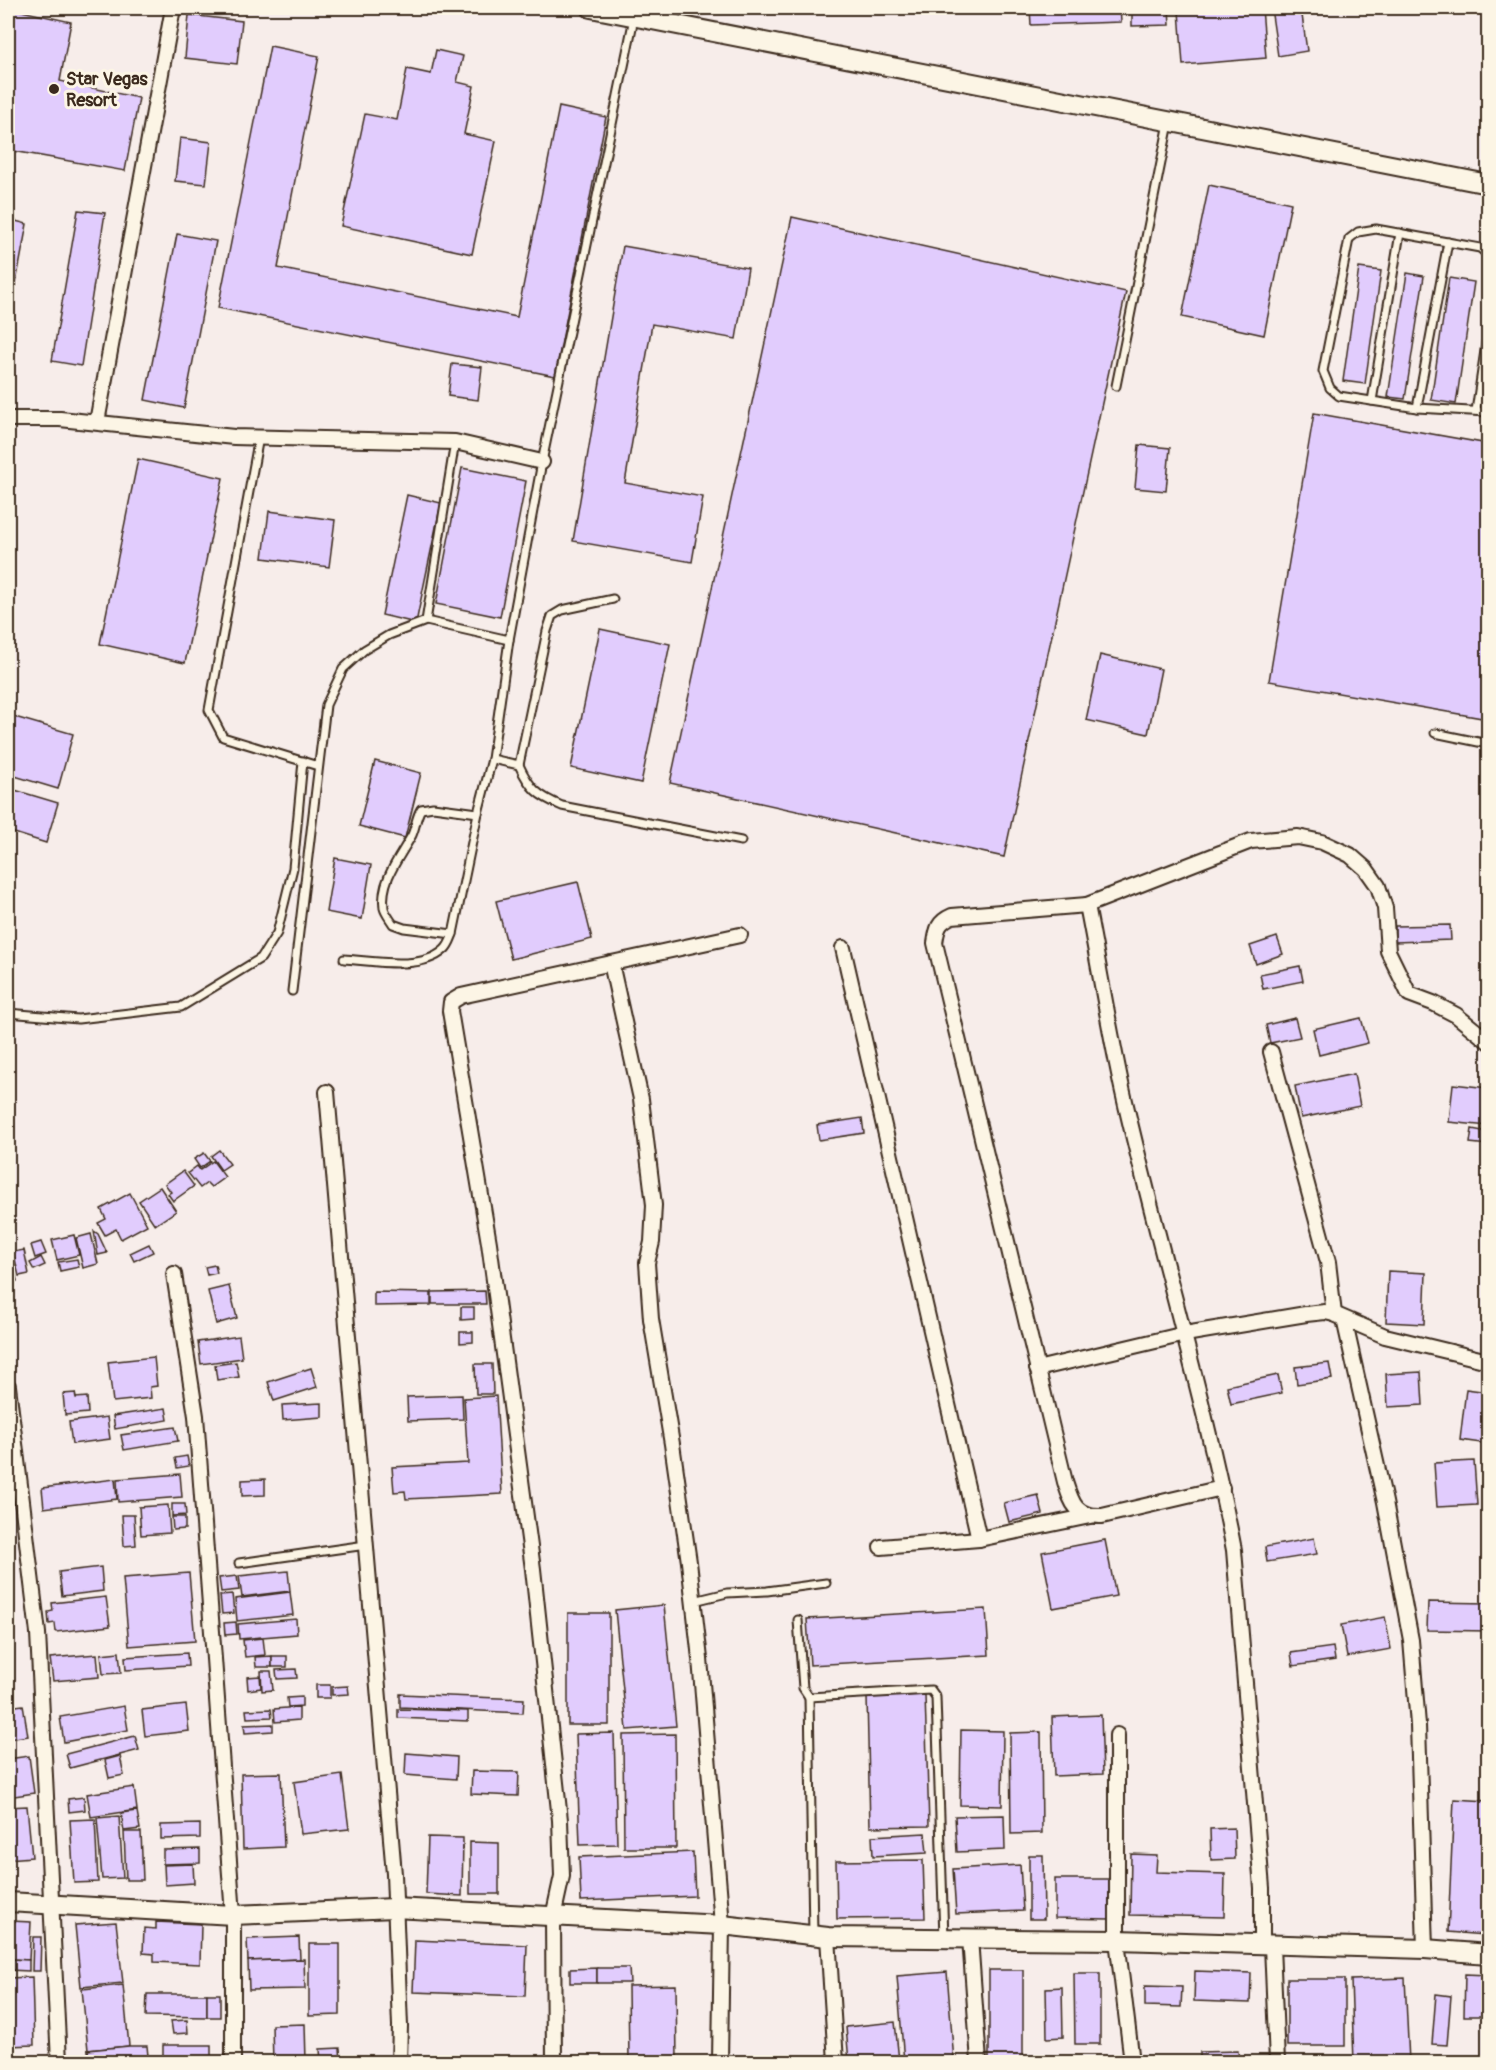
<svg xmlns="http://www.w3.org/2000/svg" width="1496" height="2070" font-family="Pangolin,sans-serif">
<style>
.building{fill:#e1ccfd;stroke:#3b2a1e;stroke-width:1.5}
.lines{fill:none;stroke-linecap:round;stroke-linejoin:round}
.service-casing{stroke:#3b2a1e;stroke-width:11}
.minor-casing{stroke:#3b2a1e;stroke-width:18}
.tertiary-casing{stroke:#3b2a1e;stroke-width:22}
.service{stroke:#fcf5e5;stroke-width:7}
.minor{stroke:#fcf5e5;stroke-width:14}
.tertiary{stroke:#fcf5e5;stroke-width:18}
.poi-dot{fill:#3b2a1e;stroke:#fcf5e5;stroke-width:2}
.labels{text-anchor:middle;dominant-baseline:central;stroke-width:6;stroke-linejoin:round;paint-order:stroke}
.poi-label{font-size:18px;font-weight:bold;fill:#3b2a1e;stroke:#fcf5e5;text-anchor:start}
</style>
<rect width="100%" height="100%" fill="#f7edea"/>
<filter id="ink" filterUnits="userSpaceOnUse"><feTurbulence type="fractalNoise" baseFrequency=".0167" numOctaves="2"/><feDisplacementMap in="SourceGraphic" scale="12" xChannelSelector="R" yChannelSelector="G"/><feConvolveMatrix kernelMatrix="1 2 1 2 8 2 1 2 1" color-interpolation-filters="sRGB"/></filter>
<g filter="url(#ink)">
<!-- building -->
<g class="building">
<path d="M8,8L71,22L60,81L139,98L125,171L8,150Z"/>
<path d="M1030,8H1120L1121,22L1031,25Z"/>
<path d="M1132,8H1169L1170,25L1132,26Z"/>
<path d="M1228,8H1262L1266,58L1183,65L1179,11Z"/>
<path d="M1271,8H1301L1307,51L1278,56Z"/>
<path d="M189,15L242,21L237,64L185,58Z"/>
<path d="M270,46L319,56L278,268L517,317L559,107L606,117L555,376L218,308Z"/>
<path d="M436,50L463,56L457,82L474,86L464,134L496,141L472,254L341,226L365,114L397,120L407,69L431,74Z"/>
<path d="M180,138L211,142L206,184L175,181Z"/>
<path d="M8,183L14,184L8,219L27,224L8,326Z"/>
<path d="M1209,185L1291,203L1264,335L1182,317Z"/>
<path d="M78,210L105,213L81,366L52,361Z"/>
<path d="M792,217L1126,292L1004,857L670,783Z"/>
<path d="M177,234L216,241L184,408L145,400Z"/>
<path d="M623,246L748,268L736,339L652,324L625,483L703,497L692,562L573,541Z"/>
<path d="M1359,268L1381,271L1365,384L1343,381Z"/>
<path d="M1407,273L1424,276L1405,399L1388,397Z"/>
<path d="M1449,278L1474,282L1456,404L1431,400Z"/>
<path d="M452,364L482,367L478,400L448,396Z"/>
<path d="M1314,413L1488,444V719L1269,681Z"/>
<path d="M1139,445L1170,448L1166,491L1135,488Z"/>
<path d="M138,459L223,478L185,663L100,644Z"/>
<path d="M462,468L526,481L500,617L436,604Z"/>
<path d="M407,495L441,503L416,623L382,615Z"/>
<path d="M269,511L335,520L329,567L263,558Z"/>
<path d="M600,629L670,644L641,783L571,768Z"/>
<path d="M1100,655L1161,669L1148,734L1086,720Z"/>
<path d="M8,715L73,734L58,789L8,774Z"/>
<path d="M375,761L421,773L405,838L359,826Z"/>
<path d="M8,788L58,803L46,843L8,831Z"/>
<path d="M335,858L371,865L362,919L326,912Z"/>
<path d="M578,882L592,939L511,959L496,901Z"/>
<path d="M1450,925L1451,940L1395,942V926Z"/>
<path d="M1277,937L1283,954L1256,964L1250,946Z"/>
<path d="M1300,966L1303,981L1263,989L1260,974Z"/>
<path d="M1295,1018L1300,1037L1270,1043L1266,1025Z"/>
<path d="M1361,1018L1368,1043L1319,1055L1313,1029Z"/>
<path d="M1354,1074L1360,1106L1301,1118L1295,1086Z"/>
<path d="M1453,1084L1488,1088V1126L1449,1122Z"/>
<path d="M862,1118L864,1133L819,1140L817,1125Z"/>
<path d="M1472,1129L1488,1132V1145L1470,1143Z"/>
<path d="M219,1150L230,1164L221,1170L211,1156Z"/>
<path d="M204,1153L210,1161L200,1168L194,1159Z"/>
<path d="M213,1161L225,1177L211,1187L207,1183L200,1188L188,1173L197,1166L200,1170Z"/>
<path d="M183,1171L194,1186L173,1201L168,1194L171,1192L165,1184Z"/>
<path d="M160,1187L176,1211L155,1225L139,1201Z"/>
<path d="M130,1193L147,1225L121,1239L116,1229L105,1235L98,1223L106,1219L101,1209Z"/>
<path d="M94,1231L98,1234L107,1253L98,1255Z"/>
<path d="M91,1234L98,1264L83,1268L76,1238Z"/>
<path d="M74,1235L79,1255L57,1260L52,1240Z"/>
<path d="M41,1242L46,1254L35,1258L31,1245Z"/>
<path d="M149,1244L153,1252L134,1261L130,1253Z"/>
<path d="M24,1250L29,1274L19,1276L13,1252Z"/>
<path d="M11,1254L17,1281L8,1283V1255Z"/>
<path d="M41,1257L45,1265L34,1270L30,1263Z"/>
<path d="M77,1259L79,1267L60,1271L58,1262Z"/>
<path d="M215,1265L217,1273L207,1275L205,1267Z"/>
<path d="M1388,1271L1426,1273L1424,1324L1386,1322Z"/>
<path d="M229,1286L237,1318L216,1324L208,1291Z"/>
<path d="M485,1291L486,1304H432V1292Z"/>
<path d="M374,1292L431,1293V1305L374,1306Z"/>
<path d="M461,1307H474V1319L461,1320Z"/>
<path d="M460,1332H473V1342L460,1343Z"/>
<path d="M239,1336L242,1358L201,1364L198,1342Z"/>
<path d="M154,1357L157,1386L150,1387L151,1398L113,1402L108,1362Z"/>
<path d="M236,1362L239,1377L217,1380L215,1365Z"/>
<path d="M1329,1363L1332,1379L1297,1384L1295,1367Z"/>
<path d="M475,1364H492L493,1394H476Z"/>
<path d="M311,1368L317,1387L274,1401L268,1382Z"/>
<path d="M1421,1372L1423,1405L1388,1407L1386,1374Z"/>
<path d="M1278,1375L1282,1393L1231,1404L1227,1386Z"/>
<path d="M1466,1389L1488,1392V1444L1460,1440Z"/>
<path d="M75,1393L76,1398L87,1397L88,1413L65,1415L63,1394Z"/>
<path d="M462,1395L463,1419L408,1421L407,1397Z"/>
<path d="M496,1396L502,1494L406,1499L405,1491L394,1492L392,1467L468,1463L464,1398Z"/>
<path d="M322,1403V1417L283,1420L282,1405Z"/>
<path d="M166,1408L168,1420L115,1429L113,1416Z"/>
<path d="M107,1417L110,1439L72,1444L69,1422Z"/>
<path d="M175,1427L178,1441L124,1450L121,1435Z"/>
<path d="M187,1456L189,1466L177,1468L175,1458Z"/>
<path d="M1474,1461L1477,1505L1437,1507L1434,1463Z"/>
<path d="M180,1474L182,1497L118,1502L117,1479Z"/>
<path d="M115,1479L117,1499L44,1508L42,1488Z"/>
<path d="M265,1479V1495L242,1496V1480Z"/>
<path d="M1038,1495L1043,1514L1009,1522L1004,1503Z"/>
<path d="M172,1504H185L186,1515L172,1516Z"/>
<path d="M168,1505L170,1533L141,1535L139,1507Z"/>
<path d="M122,1515H134L136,1545L124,1546Z"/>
<path d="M172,1517H185V1529L173,1530Z"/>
<path d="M1314,1538L1317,1554L1267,1562L1265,1547Z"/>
<path d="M1105,1540L1116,1596L1053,1608L1042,1552Z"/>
<path d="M101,1567L103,1591L62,1596L59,1572Z"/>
<path d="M288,1571L290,1591L242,1597L239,1576Z"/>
<path d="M189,1573L195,1641L129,1646L123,1578Z"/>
<path d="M237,1576L239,1590L221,1592L219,1578Z"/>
<path d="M290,1592L293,1615L237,1621L235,1599Z"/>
<path d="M232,1594L234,1613L222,1614L220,1595Z"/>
<path d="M106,1597L110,1626L56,1632L55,1623L49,1624L48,1612L53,1611L52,1603Z"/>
<path d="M1428,1602L1488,1603V1631L1427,1630Z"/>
<path d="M664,1605L676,1726L627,1730L615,1610Z"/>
<path d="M986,1609L989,1655L810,1665L807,1619Z"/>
<rect x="568" y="1613" width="41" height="112"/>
<path d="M1385,1617L1391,1649L1347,1657L1341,1625Z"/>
<path d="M296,1619L297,1634L239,1639L238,1624Z"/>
<path d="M236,1622L237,1634L225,1635L224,1623Z"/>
<path d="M263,1638L265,1655L245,1657L243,1640Z"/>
<path d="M1333,1647L1335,1660L1293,1666L1291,1653Z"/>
<path d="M119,1652L121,1673L103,1674L101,1654Z"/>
<path d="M187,1653L188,1666L126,1670L125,1657Z"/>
<path d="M97,1654L99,1677L53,1681L50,1658Z"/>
<path d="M272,1656V1667H256L255,1657Z"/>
<rect x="272" y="1656" width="15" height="11"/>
<path d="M296,1669L297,1678L277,1679L276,1670Z"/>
<path d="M261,1671H271L273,1690L262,1691Z"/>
<path d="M260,1676L261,1688L248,1690L247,1677Z"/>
<rect x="316" y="1685" width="14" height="13"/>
<path d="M348,1686L349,1694L332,1695V1687Z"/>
<path d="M400,1694L524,1699L523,1713L400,1707Z"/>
<path d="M925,1695L929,1826L870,1827L867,1697Z"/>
<path d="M302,1697V1706L288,1707L287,1698Z"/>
<path d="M23,1705L28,1736L8,1739V1707Z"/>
<path d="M186,1705L189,1731L145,1736L142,1710Z"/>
<path d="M124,1706L128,1730L64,1742L60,1717Z"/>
<path d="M299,1707V1720L275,1722L274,1709Z"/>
<path d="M271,1709L272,1717L247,1718L246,1710Z"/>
<path d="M398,1709L468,1711V1721L398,1718Z"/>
<path d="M1101,1715L1103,1774L1054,1776L1052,1717Z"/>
<path d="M273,1724V1731L245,1733L244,1725Z"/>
<path d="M961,1730L1003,1731L1002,1806L960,1805Z"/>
<path d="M1041,1732L1042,1833L1011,1834L1010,1733Z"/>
<path d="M614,1733L617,1844L580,1845L576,1734Z"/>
<path d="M675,1734L676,1848H624L623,1735Z"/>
<path d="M135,1736L139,1750L70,1768L66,1754Z"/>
<path d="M406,1753L457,1757L456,1779L405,1775Z"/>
<path d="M29,1756L34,1793L8,1797V1759Z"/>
<path d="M120,1756L124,1775L109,1778L105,1760Z"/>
<path d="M472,1771L519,1772L518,1796L471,1794Z"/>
<path d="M281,1773L284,1847L243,1849L241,1774Z"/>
<path d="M342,1775L349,1829L301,1834L294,1782Z"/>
<path d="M134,1787L137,1810L91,1817L87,1794Z"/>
<path d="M84,1797L85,1810L69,1812L68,1799Z"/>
<path d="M1454,1799L1488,1801L1484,1935L1448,1932Z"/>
<path d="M27,1806L32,1857L8,1859V1807Z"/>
<path d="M137,1811L140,1829L124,1831L121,1813Z"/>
<path d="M1004,1815L1005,1850L957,1852L955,1816Z"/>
<path d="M119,1816L123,1878L102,1879L97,1818Z"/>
<path d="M95,1819L98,1882L74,1883L70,1820Z"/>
<path d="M200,1824V1838L161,1839V1825Z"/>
<path d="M1234,1828L1235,1859L1211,1860L1210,1829Z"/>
<path d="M124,1832H141L143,1880H126Z"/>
<path d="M925,1833L927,1853L873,1856L872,1836Z"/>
<path d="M428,1837L463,1838L462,1896L426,1894Z"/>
<path d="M470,1842L499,1843V1894H470Z"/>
<path d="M200,1849V1863L163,1864V1850Z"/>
<path d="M693,1852L695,1896L581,1901L579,1857Z"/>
<path d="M1131,1854L1157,1855L1156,1872L1225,1874L1224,1917L1130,1915Z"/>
<path d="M1029,1855H1043L1044,1919H1029Z"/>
<path d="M923,1860L925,1918L837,1919L836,1861Z"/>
<path d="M193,1864L194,1883L165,1885L164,1865Z"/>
<path d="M1020,1865L1023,1911L956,1914L953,1869Z"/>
<path d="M1055,1879H1110V1919L1055,1918Z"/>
<path d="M11,1921L31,1922L29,1960L10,1959Z"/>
<path d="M116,1922L123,1983L81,1987L75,1925Z"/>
<path d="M156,1922L201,1924L200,1964L154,1962V1954L143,1953L144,1928L156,1929Z"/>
<path d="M33,1937H41L40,1971H32Z"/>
<path d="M299,1937L300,1959L248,1961L247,1939Z"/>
<path d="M415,1940L527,1945L525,1996L413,1992Z"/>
<path d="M309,1944H340V2015L309,2016Z"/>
<path d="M10,1959L29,1960V1971L9,1970Z"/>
<path d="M304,1959L305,1989L249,1990L248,1961Z"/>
<path d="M597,1968V1983H570V1969Z"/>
<path d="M597,1968H629L630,1983H597Z"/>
<rect x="989" y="1970" width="34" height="92"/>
<path d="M1195,1971L1251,1973L1250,2003L1194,2001Z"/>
<path d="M947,1972L954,2062H904L897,1976Z"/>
<path d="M1074,1973H1100V2044H1075Z"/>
<path d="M1465,1974L1488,1975V2016H1464Z"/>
<path d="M32,1977L34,2045L8,2046V1978Z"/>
<path d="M1405,1978L1409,2062H1354L1351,1980Z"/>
<rect x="1287" y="1979" width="58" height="67"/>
<path d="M123,1985L129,2046L88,2050L82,1989Z"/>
<path d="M676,1985L677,2062H629L628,1986Z"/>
<path d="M1145,1986L1182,1987L1181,2007L1145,2006Z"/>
<path d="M1062,1987L1063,2037L1047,2038L1046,1988Z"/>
<path d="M147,1994H207V2017L146,2016Z"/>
<rect x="207" y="1994" width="13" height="23"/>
<path d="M1436,1994L1451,1996L1447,2045L1432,2044Z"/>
<path d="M187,2020L188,2033L173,2034L171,2021Z"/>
<path d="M895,2022L899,2061L849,2062L846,2027Z"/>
<path d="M305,2024L306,2062H273L272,2025Z"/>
<rect x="163" y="2045" width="48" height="17"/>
<path d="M129,2046H147L148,2056L89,2060L88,2050Z"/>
<path d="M340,2048L341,2062H321L320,2049Z"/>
<path d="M1238,2051L1239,2062H1200V2052Z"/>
<path d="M147,2059L148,2062H95Z"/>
</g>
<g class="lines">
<!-- service casing -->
<g class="service-casing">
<g id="service">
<path d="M669,22V8"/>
<path d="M1488,255L1480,248L1376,229L1358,232L1349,239L1323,371L1330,388L1339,396L1417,408L1488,412"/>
<path d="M1116,386L1169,123"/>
<path d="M1372,401L1400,233"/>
<path d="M1417,408L1448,242"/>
<path d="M1476,411L1488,330"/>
<path d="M259,437L209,710L223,737L318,766"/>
<path d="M426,621L455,442"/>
<path d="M1435,733L1488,744"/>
<path d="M492,759L519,765C530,789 538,796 562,806L741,841"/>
<path d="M519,765L547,631L552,616L562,610L613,599"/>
<path d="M453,934L404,928L393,924C390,919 385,913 384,908C380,880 400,857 412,835C416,826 416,817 421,809L433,807L478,813"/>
<path d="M344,959C373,961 421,971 444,950C449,946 451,939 453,934L478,813L492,759L509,640L542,462L634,18"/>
<path d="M292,991L326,705L343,669L364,650L389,635L426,621L509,640"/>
<path d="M8,1013L78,1019L181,1007L261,958L277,933L293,868L303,761"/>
<path d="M239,1563L366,1545"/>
<path d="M694,1601L727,1593L767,1591L826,1583"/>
<path d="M798,1620L803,1688L809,1697L931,1690L936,1697L944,1938"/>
<path d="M809,1697L813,1934"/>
</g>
</g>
<!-- minor casing -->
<g class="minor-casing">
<g id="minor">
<path d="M8,419H60L234,437L455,442L542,462"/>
<path d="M97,422L173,8"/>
<path d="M1087,905L952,916C938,922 937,929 935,943L1065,1482C1072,1504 1076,1517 1102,1516L1222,1488"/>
<path d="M843,948L979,1539"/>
<path d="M611,963L641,1099L654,1205L652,1242L647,1263L651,1319L672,1444L689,1562L700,1659L722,1925L720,2062"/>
<path d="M1271,1052L1328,1262L1334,1314"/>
<path d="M327,1092L394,1874L400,2026L399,2062"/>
<path d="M174,1274L196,1416L233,1915V2062"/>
<path d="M1344,1319L1385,1502L1411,1640L1418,1725L1425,1949"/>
<path d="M1037,1369L1185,1334L1306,1314L1325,1312L1334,1314L1385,1336L1488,1361"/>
<path d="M8,1386L38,1633L59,2062"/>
<path d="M881,1547L979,1539L1090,1516"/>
<path d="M1117,1735V1940L1132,2062"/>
<path d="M828,1937L836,2062"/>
<path d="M970,1938L979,2062"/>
<path d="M1262,1946V1888L1234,1550C1204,1394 1157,1243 1122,1088C1109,1028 1099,966 1087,905L1251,841L1298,837L1322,842L1350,855L1366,869L1378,886L1385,908L1388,951L1409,994L1433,1003L1456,1015L1488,1041"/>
<path d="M1272,1946L1277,2062"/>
<path d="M554,2062L553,1917L562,1876L560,1820L533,1569L489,1243L450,1011L451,1002L461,996L740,935"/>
</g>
</g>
<!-- tertiary casing -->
<g class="tertiary-casing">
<g id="tertiary">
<path d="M591,8L1488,184"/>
<path d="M8,1902L233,1915L394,1908L722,1925L828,1937L1117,1940L1425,1949L1488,1954"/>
</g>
</g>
<!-- service -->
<use href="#service" class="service"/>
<!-- minor -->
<use href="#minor" class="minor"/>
<!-- tertiary -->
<use href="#tertiary" class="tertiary"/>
</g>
</g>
<!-- markers -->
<circle class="poi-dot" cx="54" cy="89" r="6"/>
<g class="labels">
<!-- poi labels -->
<g class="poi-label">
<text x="66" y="79">Star Vegas<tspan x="66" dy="21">Resort</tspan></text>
</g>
</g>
<!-- margin -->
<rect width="1496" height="2070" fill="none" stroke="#fcf5e5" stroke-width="30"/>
<rect x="15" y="15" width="1466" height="2040" fill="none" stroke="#3b2a1e" stroke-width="2" filter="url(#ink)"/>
</svg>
